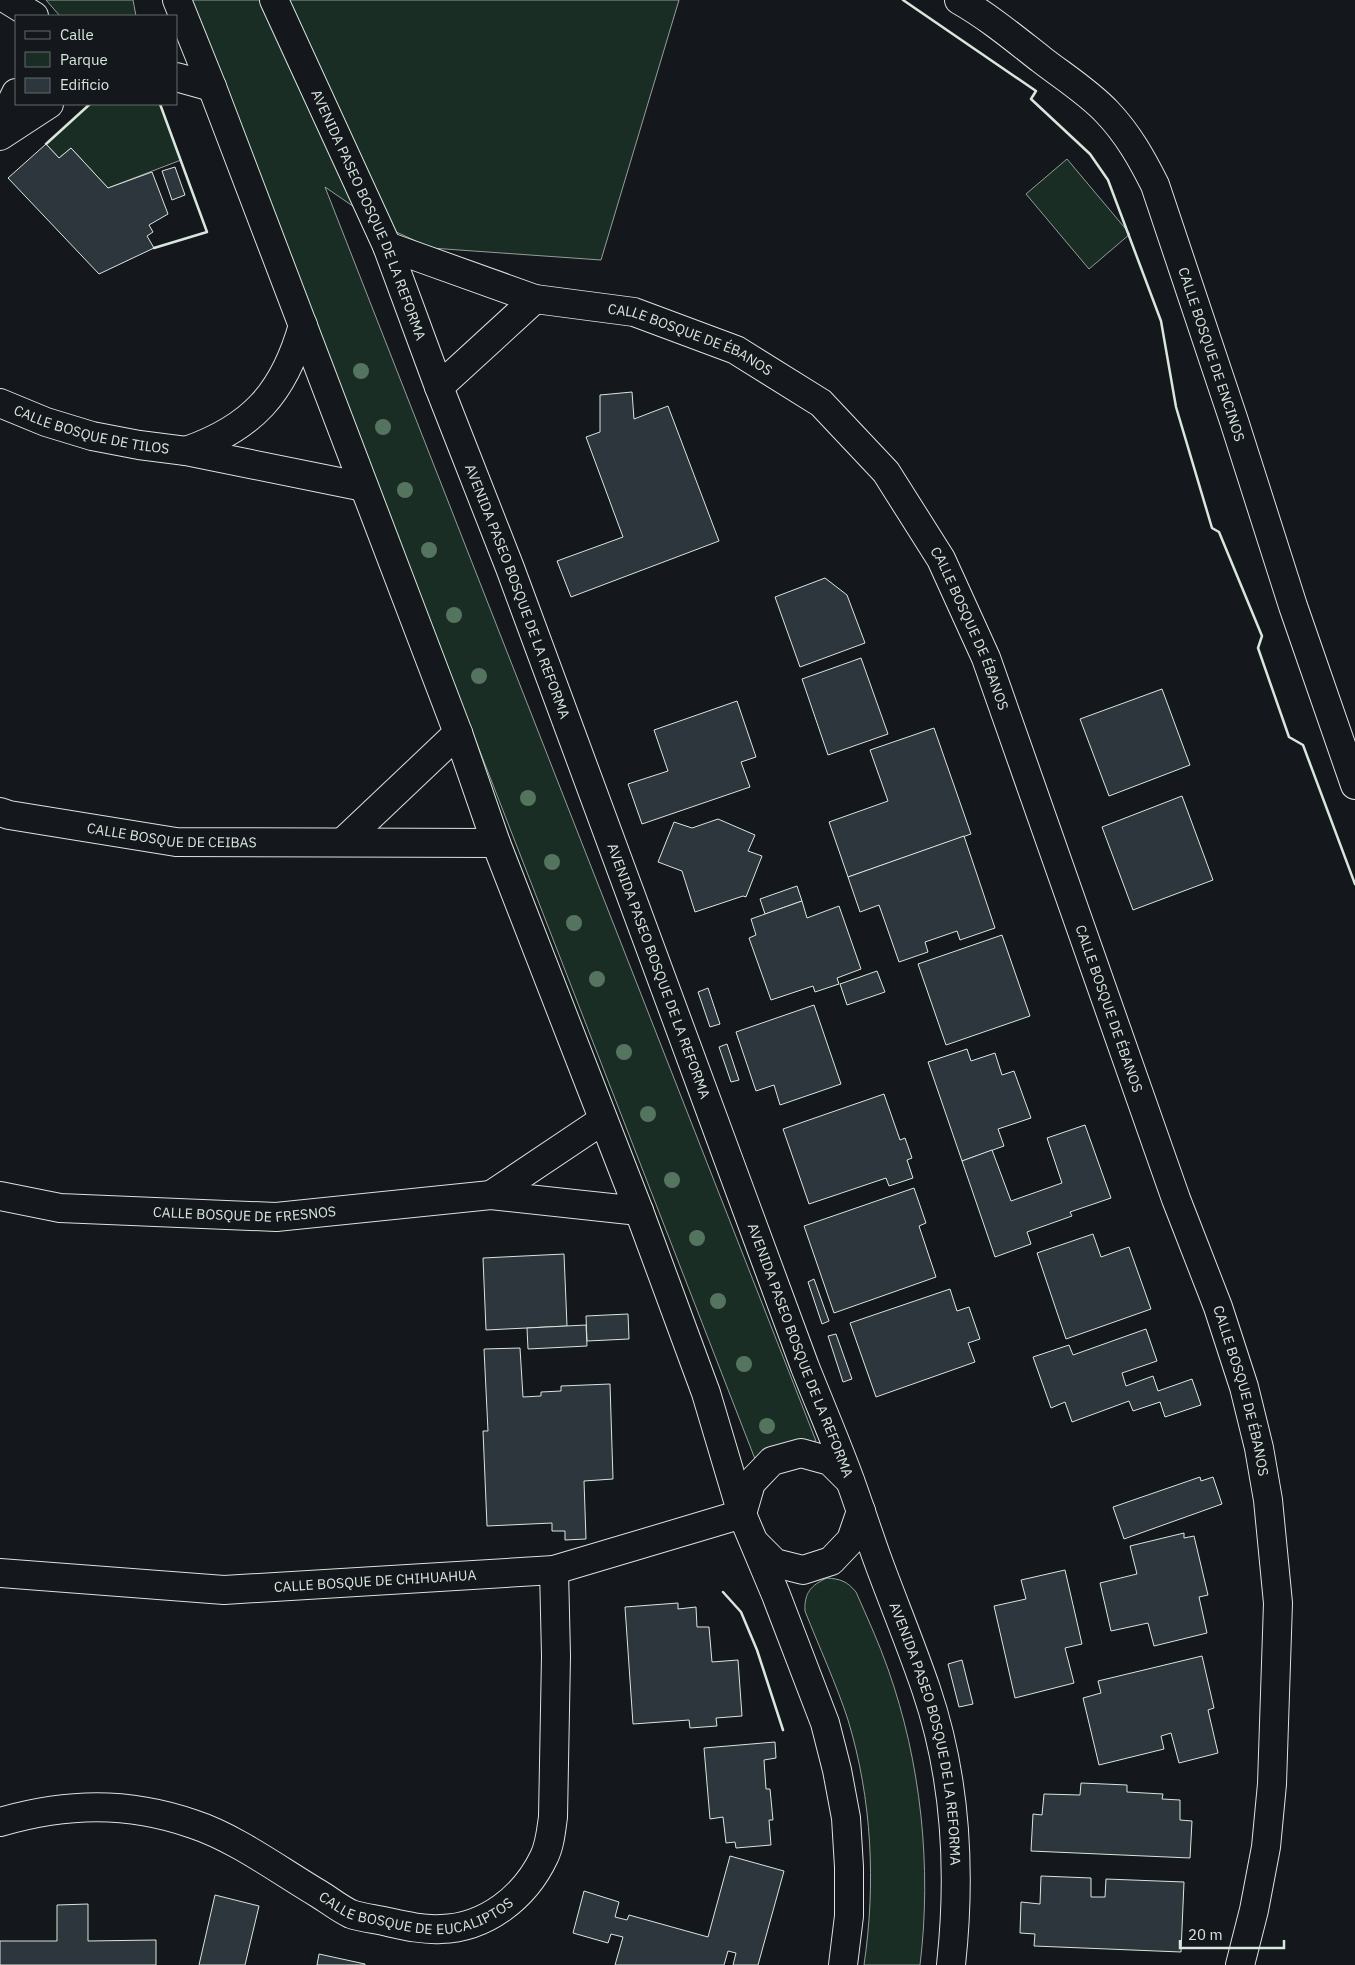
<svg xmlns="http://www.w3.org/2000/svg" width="1355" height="1965" font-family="'IBM Plex Sans',sans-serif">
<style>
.green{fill:#1a2d24;stroke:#939e99}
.building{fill:#2c363c;stroke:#d8e6dc}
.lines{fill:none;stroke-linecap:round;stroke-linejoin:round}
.minor-casing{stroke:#d8e6dc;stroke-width:30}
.major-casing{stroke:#d8e6dc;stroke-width:30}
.minor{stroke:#14181c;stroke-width:28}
.major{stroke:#14181c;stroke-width:28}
.wall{stroke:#d8e6dc;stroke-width:2.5}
.tree{fill:#55745f}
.labels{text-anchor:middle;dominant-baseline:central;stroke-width:4;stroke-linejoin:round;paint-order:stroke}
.street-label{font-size:14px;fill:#d8e6dc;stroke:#14181c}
</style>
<rect width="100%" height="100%" fill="#14181c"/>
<!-- green -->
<g class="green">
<path d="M46,0H133L136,16H60Z"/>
<path d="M188,0H679L601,260L431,248L379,224L325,187L816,1441C794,1447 771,1438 755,1459Z"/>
<path d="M90,104H160L181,160L108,188L71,148L59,158L46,144Z"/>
<path d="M1067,159L1130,234L1089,269L1026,194Z"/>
<path d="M827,1578C840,1579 847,1581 856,1592C867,1617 879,1643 888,1669C921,1762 932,1867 920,1965H864C876,1884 872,1799 848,1720C836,1683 819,1647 805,1611C804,1593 811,1585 827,1578Z"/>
</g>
<!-- building -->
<g class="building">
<path d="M46,144L59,158L71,148L108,188L152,172L168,214L149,225L153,232L147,236L154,248L99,274L8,178Z"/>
<path d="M175,167L185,195L172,200L162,171Z"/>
<path d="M632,392L634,419L668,406L719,541L571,597L557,561L623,537L586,437L600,432V395Z"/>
<path d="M825,578L847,595L865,643L800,667L775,597Z"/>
<path d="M861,658L888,734L828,755L802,679Z"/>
<path d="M1162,689L1190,765L1109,796L1080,719Z"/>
<path d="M737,701L756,757L741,762L750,787L642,824L628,784L668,771L654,730Z"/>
<path d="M934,728L971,834L848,877L829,822L888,801L870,750Z"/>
<path d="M1182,796L1213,880L1133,910L1102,827Z"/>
<path d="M718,819L755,835L748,851L762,856L746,897L743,896L695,912L682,871L658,862L674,822L692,828Z"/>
<path d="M964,836L995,928L960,940L957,931L925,942L928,952L899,962L879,905L860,912L848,877Z"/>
<path d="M797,886L802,901L765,914L760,899Z"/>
<path d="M802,901L807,918L839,906L861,969L837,978L839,984L815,992L813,986L771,1000L749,938L756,935L751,919Z"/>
<path d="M1002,935L1030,1016L946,1045L918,964Z"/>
<path d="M877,971L885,992L847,1005L840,984Z"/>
<path d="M708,988L720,1024L710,1027L698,992Z"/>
<path d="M814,1005L841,1084L780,1105L774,1085L756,1091L736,1032Z"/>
<path d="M727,1044L739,1080L731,1082L719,1047Z"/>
<path d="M967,1049L971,1061L995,1053L1002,1075L1014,1071L1031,1118L998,1129L1004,1146L962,1161L928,1062Z"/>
<path d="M884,1094L900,1140L905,1138L912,1158L907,1160L913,1178L889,1186L886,1178L809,1204L783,1129Z"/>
<path d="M1085,1125L1111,1198L1070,1212L1072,1216L1027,1232L1031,1244L995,1257L962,1161L992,1150L1011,1201L1062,1183L1047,1138Z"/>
<path d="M914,1188L926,1223L919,1226L936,1277L834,1313L804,1226Z"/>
<path d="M1093,1234L1101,1257L1129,1247L1151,1309L1066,1339L1037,1253Z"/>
<path d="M564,1254L567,1326L486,1330L483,1258Z"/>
<path d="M814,1279L829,1321L822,1324L808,1282Z"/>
<path d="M950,1289L957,1311L969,1307L980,1339L968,1343L975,1362L876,1397L850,1323Z"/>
<path d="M628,1314L629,1339L587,1341L586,1316Z"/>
<path d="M586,1325L587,1346L528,1349L527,1328Z"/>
<path d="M1146,1329L1157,1361L1122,1373L1126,1386L1153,1376L1158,1391L1192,1379L1201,1405L1165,1417L1160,1402L1133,1411L1129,1401L1072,1422L1065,1402L1051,1408L1033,1357L1069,1345L1073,1355Z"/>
<path d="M836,1334L852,1379L843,1382L828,1336Z"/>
<path d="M520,1348L523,1397L541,1396V1392L561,1391V1386L610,1384L613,1479L584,1481L586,1539L565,1540V1531H552V1523L487,1526L483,1431H488L484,1349Z"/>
<path d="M1200,1477L1201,1481L1213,1477L1222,1504L1124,1539L1113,1507Z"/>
<path d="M1184,1533V1538L1194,1536L1208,1595L1199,1597L1207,1633L1154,1646L1148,1623L1111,1631L1100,1583L1137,1574L1130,1546Z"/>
<path d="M1065,1570L1082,1644L1065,1648L1074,1683L1015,1698L994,1606L1026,1599L1021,1580Z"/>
<path d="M678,1603V1609L696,1607L697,1627H709L712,1662L738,1660L742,1716L716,1718L717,1726L690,1728L689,1720L633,1724L625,1607Z"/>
<path d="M1202,1656L1214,1708L1208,1710L1218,1753L1179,1763L1171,1733L1161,1736L1164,1749L1099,1765L1083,1698L1101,1693L1098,1681Z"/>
<path d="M962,1660L973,1704L959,1707L948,1664Z"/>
<path d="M775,1742L776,1758L764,1760L766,1789H770L773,1820H769L771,1845L736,1848L735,1842L726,1843L723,1817L710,1819L704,1748Z"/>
<path d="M1081,1783L1127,1785V1792L1163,1794L1162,1799L1180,1800V1820L1192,1821L1190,1858L1031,1851L1033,1814L1042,1815L1044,1794L1080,1795Z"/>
<path d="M730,1856L784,1871L758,1965H733L736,1953L728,1951L724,1965H615L623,1937L611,1934L608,1943L573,1933L584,1891L619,1902L615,1917L627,1920L629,1915L708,1937Z"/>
<path d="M1041,1876L1091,1878V1897H1105L1106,1879L1184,1882L1181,1952L1034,1946L1035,1934L1020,1933L1021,1902L1040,1904Z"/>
<path d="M215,1895L259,1906L245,1965H199Z"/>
<path d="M88,1904V1941L156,1940V1965H0V1941H57V1905Z"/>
<path d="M319,1954L365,1964V1965H317Z"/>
</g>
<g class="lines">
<!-- minor casing -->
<g class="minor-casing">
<g id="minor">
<path d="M8,0L34,16"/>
<path id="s1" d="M959,0C989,17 1015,39 1042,60C1064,77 1088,92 1107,112C1128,134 1142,159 1155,185L1234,421L1293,606L1355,785"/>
<path d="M176,77L212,87"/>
<path d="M0,126L16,93"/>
<path d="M0,136L49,104"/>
<path id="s2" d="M387,246L535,299L634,312L736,350L821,403L886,472L941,559L986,658L1176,1199L1218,1307L1244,1387L1259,1448L1268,1500L1278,1603L1272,1784L1266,1847L1254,1910L1240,1965"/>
<path d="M439,387L535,299"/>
<path id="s3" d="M0,403L46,422L92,436L139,445L186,451L364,487"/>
<path d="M186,451C252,428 284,393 303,325"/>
<path id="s4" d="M0,812L9,815L176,842L496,843"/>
<path d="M344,841L458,733"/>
<path d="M491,1195L603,1120"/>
<path id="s5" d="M0,1196L60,1208L276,1217L491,1195L639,1211"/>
<path id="s6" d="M0,1573L224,1590L554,1570L742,1514"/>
<path id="s7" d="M0,1822C66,1803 127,1801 193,1824C236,1838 280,1871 319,1894C329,1900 340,1909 351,1914C362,1918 376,1919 388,1922C406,1926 423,1930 441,1929C486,1928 525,1897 544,1857C550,1845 551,1831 553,1817L556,1656L554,1570"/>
</g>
</g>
<!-- major casing -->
<g class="major-casing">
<g id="major">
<path d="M177,0L212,87L458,733L496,843L639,1211L706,1393L742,1514L776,1595L825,1723L837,1770L846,1818L849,1867V1916L843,1965"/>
<path id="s8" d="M274,0L387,246L439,387L510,568L805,1367C820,1405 837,1444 851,1483C860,1508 868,1533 877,1558C893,1602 911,1645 926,1689C956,1777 961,1873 951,1965"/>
<path d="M742,1514L751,1483L772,1461L801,1453L830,1461L850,1481"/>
<path d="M756,1544L775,1563L803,1570L831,1561L851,1540L861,1511"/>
</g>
</g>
<!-- minor -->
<use href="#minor" class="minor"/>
<!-- major -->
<use href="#major" class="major"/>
<!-- wall -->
<g class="wall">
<path d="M903,0L1036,91L1031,99L1090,154L1108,180L1161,321L1176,407L1212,528L1219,532L1262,636L1258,648L1289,737L1303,745L1355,884"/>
<path d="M46,144L90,104"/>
<path d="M154,248L207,232L160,104"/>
<path d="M723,1592L741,1612L757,1650L783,1730"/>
</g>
</g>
<!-- trees -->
<g class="tree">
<circle cx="361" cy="371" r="8"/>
<circle cx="383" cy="427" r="8"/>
<circle cx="405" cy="490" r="8"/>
<circle cx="429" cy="550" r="8"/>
<circle cx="454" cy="615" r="8"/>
<circle cx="479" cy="676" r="8"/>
<circle cx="528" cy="798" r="8"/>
<circle cx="552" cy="862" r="8"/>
<circle cx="574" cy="923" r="8"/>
<circle cx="597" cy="979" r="8"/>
<circle cx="624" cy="1052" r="8"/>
<circle cx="648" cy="1114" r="8"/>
<circle cx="672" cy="1180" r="8"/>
<circle cx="697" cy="1238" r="8"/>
<circle cx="718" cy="1301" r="8"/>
<circle cx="744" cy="1364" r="8"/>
<circle cx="767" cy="1426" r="8"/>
</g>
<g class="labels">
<!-- street labels -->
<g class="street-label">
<text stroke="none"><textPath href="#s8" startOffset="235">AVENIDA PASEO BOSQUE DE LA REFORMA</textPath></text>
<text stroke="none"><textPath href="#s2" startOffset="319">CALLE BOSQUE DE ÉBANOS</textPath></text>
<text stroke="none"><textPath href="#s1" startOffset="452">CALLE BOSQUE DE ENCINOS</textPath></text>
<text stroke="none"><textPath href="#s3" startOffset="96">CALLE BOSQUE DE TILOS</textPath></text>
<text stroke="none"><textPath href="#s8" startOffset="640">AVENIDA PASEO BOSQUE DE LA REFORMA</textPath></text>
<text stroke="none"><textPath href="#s2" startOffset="739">CALLE BOSQUE DE ÉBANOS</textPath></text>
<text stroke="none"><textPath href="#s4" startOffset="174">CALLE BOSQUE DE CEIBAS</textPath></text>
<text stroke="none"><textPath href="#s8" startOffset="1045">AVENIDA PASEO BOSQUE DE LA REFORMA</textPath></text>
<text stroke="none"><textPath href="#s2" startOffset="1144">CALLE BOSQUE DE ÉBANOS</textPath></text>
<text stroke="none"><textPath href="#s5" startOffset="246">CALLE BOSQUE DE FRESNOS</textPath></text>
<text stroke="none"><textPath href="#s8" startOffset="1450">AVENIDA PASEO BOSQUE DE LA REFORMA</textPath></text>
<text stroke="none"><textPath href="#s2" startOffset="1549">CALLE BOSQUE DE ÉBANOS</textPath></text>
<text stroke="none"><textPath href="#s6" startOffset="376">CALLE BOSQUE DE CHIHUAHUA</textPath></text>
<text stroke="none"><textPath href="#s8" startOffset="1855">AVENIDA PASEO BOSQUE DE LA REFORMA</textPath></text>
<text stroke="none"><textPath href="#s7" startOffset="445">CALLE BOSQUE DE EUCALIPTOS</textPath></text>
</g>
</g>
<!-- legend -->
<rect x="15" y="15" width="162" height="90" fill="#14181c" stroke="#626a69"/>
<rect x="25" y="31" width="25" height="8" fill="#14181c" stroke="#626a69"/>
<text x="60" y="40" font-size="15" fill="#d8e6dc">Calle</text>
<rect x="25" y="52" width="25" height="15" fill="#1a2d24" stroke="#626a69"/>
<text x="60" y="65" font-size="15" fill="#d8e6dc">Parque</text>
<rect x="25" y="78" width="25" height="15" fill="#2c363c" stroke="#626a69"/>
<text x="60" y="90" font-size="15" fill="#d8e6dc">Edificio</text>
<!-- scale -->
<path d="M1180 1940v8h104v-8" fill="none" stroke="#d8e6dc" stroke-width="2.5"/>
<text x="1188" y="1940" font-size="15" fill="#d8e6dc" stroke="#14181c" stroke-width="4" paint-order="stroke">20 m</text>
</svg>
